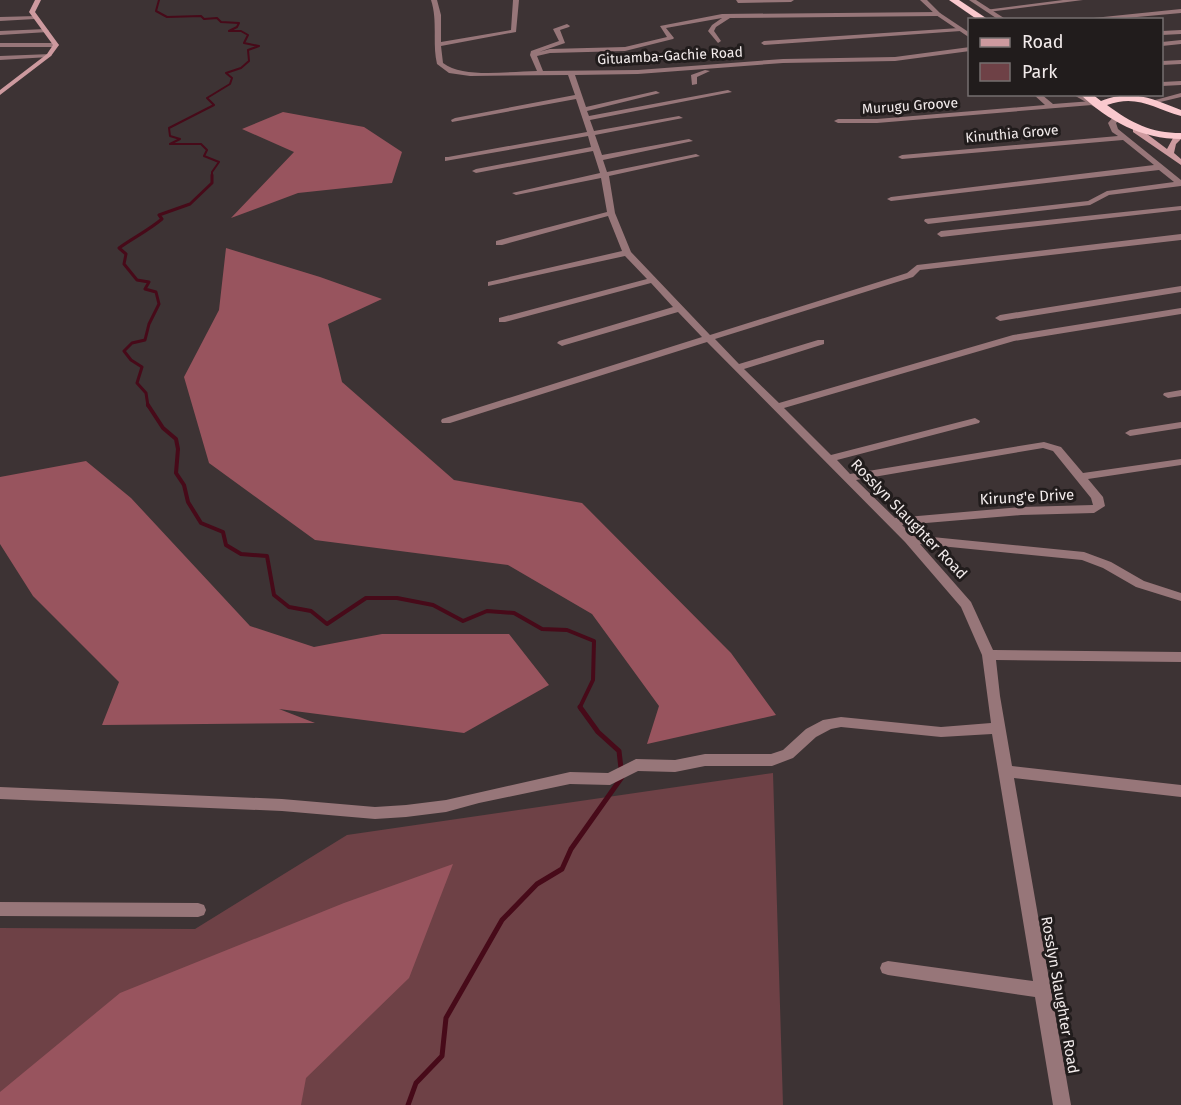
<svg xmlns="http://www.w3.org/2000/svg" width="1181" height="1105" font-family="'Fira Sans',sans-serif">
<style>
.green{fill:#6e4146}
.forest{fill:#98545e}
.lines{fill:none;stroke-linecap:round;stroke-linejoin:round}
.stream-far3{stroke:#470a19;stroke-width:2}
.stream-far2{stroke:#470a19;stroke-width:3}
.stream-far1{stroke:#470a19;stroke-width:4}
.stream{stroke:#470a19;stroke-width:5}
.minor{fill:#977679;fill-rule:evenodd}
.tertiary{fill:#977679;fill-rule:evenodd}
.secondary{fill:#cd9a9f;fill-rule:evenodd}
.trunk{fill:#fac9ce;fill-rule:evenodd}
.labels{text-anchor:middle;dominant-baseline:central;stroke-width:6;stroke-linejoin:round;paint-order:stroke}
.far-street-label{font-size:14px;fill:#f2ebeb;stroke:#211c1c}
.street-label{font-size:15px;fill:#f2ebeb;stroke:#211c1c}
</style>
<rect width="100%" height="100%" fill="#3d3334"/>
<!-- green -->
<path class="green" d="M773,773L783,1105H0V928L195,929L347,835Z"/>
<!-- forest -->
<g class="forest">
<path d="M283,112L364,127L402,152L392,183L298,193L231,218L294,152L242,129Z"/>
<path d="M226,248L320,277L382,299L328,324L342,382L454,480L582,503L731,653L776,715L647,744L659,706L592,614L508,565L315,540L209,463L184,377L219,310Z"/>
<path d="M86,461L131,498L250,626L314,647L382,634H509L549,685L464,733L279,709L315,723L102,725L119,682L33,596L0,544V477Z"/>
<path d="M453,864L409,978L306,1078L301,1105H0V1092L120,993L344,903Z"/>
</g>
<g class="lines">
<!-- stream-far3 -->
<path class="stream-far3" d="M159,0L156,11L167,17L201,16L204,19L217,18L221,22L239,23L237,27L229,31H241L248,35L244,43L259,46L248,50L249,61L241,68L226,73L232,78L230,84L207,98L214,105L169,128L170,136L180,139L170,144H201L207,150L204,156L219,162L212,172V176"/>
<!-- stream-far2 -->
<path class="stream-far2" d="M148,406L146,393L137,383L142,367L131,360L124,351L132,343L145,340L149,324L159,304L156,292L145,289L149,282L137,280L124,264L126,254L119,248C133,238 149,230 162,219L159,215L190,204L212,183V175"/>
<!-- stream-far1 -->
<path class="stream-far1" d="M148,405L163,428L176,439L178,449L176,473L184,485L188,502L201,523L223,532L226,545L241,554L267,556L274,595L289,607L311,611L327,624L366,598H397L433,605L463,621L487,611L514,613L542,629L567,630L594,641L593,680L580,707L581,709"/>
<!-- stream -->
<path class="stream" d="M408,1105L416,1083L442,1056L446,1018L502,920L537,884L562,869L571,849L622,777L619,751L598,732L580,707"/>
<!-- minor -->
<g class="minor">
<path d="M431,0H437L441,15V42L511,30L513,0H519L516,32L441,46L443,63C464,79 510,71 537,71L530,55L531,51L559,41L553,29L567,24L570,26L569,27L560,30L565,43L539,52L550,49L625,47L667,37L660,26L722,14L938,12L941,14L938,16L730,18L716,27L714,31L721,41L718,43L708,31L712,25L722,18L666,28L674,38L673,39L625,51L550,53L537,56L543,71L638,70L783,59L895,57L970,47V51L895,61L783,63L638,74L575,75L586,107L656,91L660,93L587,111L589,116L728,90L732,92L590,120L594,131L679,116L683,118L595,135L602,155L689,139L693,141L603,160L607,172L696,154L700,156L609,176L615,213L631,252L710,335L907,273L917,265L1181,234V240L920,270L913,277L715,339L739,364L818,340H824V344L744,369L779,403L1013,335L1181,308V314L1014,341L784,408L831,455L975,418L980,421L979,423L837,460L850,474L1044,442L1061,447L1083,473L1181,459V465L1088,479L1103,497L1105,506L1094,513L1021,515L902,525L912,535L1084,552L1111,562L1144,581L1181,593V601L1136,587L1103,568L1082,560L920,544L971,602L993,650L1181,652V662L996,660L1000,696L1012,766L1181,785V797L1014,778L1071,1105H1053L1035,997L888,975L882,973L880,968L882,963L888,961L1033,981L992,734L941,737L841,727L831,729L816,737L793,758L772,766H705L675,772L638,771L610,785L570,784L479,803L446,812L406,817L375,819L282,811L0,799V787L282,799L375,807L406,805L446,800L570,772L608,773L636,759L675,760L705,754H771L783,750L806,729L823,720L841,717L941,727L991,723L982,655L961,607L905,542L707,342L450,423H442L441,421L442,419L702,337L678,312L565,345L562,346L557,343L559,341L673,307L651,283L505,322H499V318L647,279L625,256L488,286V282L622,251L608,216L502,245H496V241L607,212L601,178L516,195L512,193L600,173L593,151L476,173L472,171L476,169L591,147L588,136L445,161V157H448L587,132L576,99L452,122L451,120L455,118L575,95L568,75L470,76L449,73L437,64C432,43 438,21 431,0ZM1043,448L1053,451L1091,498L1093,505L1021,507L895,518L856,480Z"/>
<path d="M736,0H794L791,2L738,3Z"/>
<path d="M1063,0H1083L988,12L985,10Z"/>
<path d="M1181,9V13L1104,20H1074Z"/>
<path d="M37,16V18L35,19L0,21V17Z"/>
<path d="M959,28L961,29V31L764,45L761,43L764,41Z"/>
<path d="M46,29L49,31L48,32L0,35V31Z"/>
<path d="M1181,30V34L1162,35V31Z"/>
<path d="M1181,40V44L1162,46V42Z"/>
<path d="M0,43H56L59,45L56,47H0Z"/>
<path d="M51,54L52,55L49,57L0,60V56Z"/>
<path d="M1181,60V64L1162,65V61Z"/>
<path d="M705,70L710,71L697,77V84L692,85L691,75Z"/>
<path d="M1181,81V85L1162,86V82Z"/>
<path d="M1181,93V97L1152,104L1148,102Z"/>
<path d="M1033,94H1041L1053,104L1092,101L1096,103L1092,105L877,123H838L834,121L838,119H877L1045,105Z"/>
<path d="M1114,116L1121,118L1116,123L1118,129L1181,180V186L1109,195L1090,205L928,224L924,221L925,219L1088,201L1107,191L1174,182L1159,170L891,201L887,199L891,197L1154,165L1123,140L902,159L898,157L902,155L1118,136L1112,132L1108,123Z"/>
<path d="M1181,206V210L941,237L937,234L941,231Z"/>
<path d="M1181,286V292L1000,321L995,318L1000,315Z"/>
<path d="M1181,390V396L1168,398L1163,395L1164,393Z"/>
<path d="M1181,422V428L1130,436L1125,433L1130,430Z"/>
<path d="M0,902L198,903L204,905L206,910L204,915L198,917L0,916Z"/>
</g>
<!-- tertiary -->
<g class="tertiary">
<path d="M920,0H927L940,13L970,33V38L936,15Z"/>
<path d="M969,0H976L1007,20H999Z"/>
<path d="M1072,94H1082L1105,107L1098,109Z"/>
</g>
<!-- secondary -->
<g class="secondary">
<path d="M35,0H41L35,12L59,45L51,56L0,95V90L47,54L53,45L29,12Z"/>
<path d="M1133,128H1139L1167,149L1173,138L1181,134V139L1176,144L1174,153L1181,159V165L1133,132Z"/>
</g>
<!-- trunk -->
<g class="trunk">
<path d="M949,0H959L989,20H978Z"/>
<path d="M1080,94H1092L1101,101C1134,89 1149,98 1181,110V116C1153,108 1137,94 1107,105C1131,123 1151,133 1181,133V139C1142,139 1108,121 1080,94Z"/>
</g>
</g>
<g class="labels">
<!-- far-street labels -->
<g class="far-street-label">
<text transform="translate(670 56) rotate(-3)">Gituamba-Gachie Road</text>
<text transform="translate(910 106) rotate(-4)">Murugu Groove</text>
<text transform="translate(1012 134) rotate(-5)">Kinuthia Grove</text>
</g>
<!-- street labels -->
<g class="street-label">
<text transform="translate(1027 497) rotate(-3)">Kirung'e Drive</text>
<text transform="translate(909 519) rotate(46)">Rosslyn Slaughter Road</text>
<text transform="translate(1060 995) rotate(80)">Rosslyn Slaughter Road</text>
</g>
</g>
<!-- legend -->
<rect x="968" y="18" width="195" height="78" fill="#211c1c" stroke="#756f6f" stroke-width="1.5"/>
<rect x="980" y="38" width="30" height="9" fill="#cd9a9f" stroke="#756f6f" stroke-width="1.5"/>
<text x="1022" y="48" font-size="18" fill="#f2ebeb">Road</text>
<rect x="980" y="63" width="30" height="18" fill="#6e4146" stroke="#756f6f" stroke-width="1.5"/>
<text x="1022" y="78" font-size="18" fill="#f2ebeb">Park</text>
</svg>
